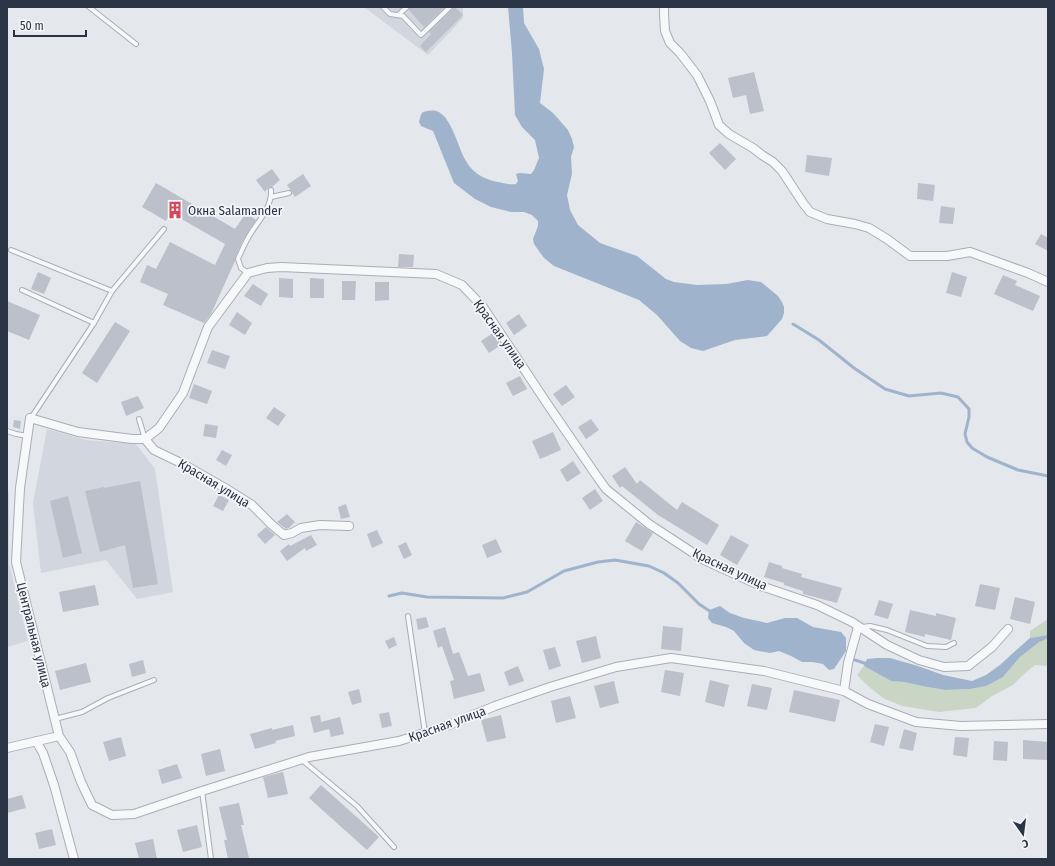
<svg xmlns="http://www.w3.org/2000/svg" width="1055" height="866" font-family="'Fira Sans Condensed',sans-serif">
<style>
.built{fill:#d2d6de}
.green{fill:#c9d6c5}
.water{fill:#9fb4cc}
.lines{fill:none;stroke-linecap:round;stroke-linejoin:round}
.stream{stroke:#9fb4cc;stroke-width:3}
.building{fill:#bbc0ca}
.service-casing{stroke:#a9aeb7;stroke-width:6}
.minor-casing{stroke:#a9aeb7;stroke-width:10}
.service{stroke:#f7f8fa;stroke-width:4}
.minor{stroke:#f7f8fa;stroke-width:8}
.labels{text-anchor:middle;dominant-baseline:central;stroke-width:3.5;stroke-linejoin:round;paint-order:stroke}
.poi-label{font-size:13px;fill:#2b3445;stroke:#f4f6f9;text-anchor:start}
.street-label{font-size:13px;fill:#2b3445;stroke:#f4f6f9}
</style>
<rect width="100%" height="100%" fill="#e4e7ec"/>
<!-- built -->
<g class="built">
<path d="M364,7H463V18L428,55Z"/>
<path d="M47,429L86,440L136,444L155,469L173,592L137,599L106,560L41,573L33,503Z"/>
<path d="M9,492V563L28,641L7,647V493Z"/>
</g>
<!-- green -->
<path class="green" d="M1048,619V666L1035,665L1023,675L1013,685L992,696L976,708L939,712L902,706L883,698L868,686L857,675L864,666L891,681L904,682L927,687L945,690L970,689L985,686L1003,677L1020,657L1047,635L1030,638V631Z"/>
<!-- water -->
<g class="water">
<path d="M508,7H523L524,23L539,49L544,69L540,103L553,113L568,130L572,139L574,147L571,157L572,174L567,195L570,210L578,225L600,243L637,256L666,279L674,282L697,285L726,284L748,280L761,282L778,296L782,302L784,307V313L782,319L767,336L735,340L703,351L691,348L680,341L657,315L639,300L554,266L544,258L534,244L533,239L538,226V221L532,215L524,212H511L491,207L475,199L454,183L433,131L421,126L419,122C420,119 420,116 422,113C424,111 433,110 436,111C439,111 442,115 444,116C464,141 457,174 498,182C504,183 509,185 516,184L518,181L516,174L520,173L531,174L534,170L539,158L535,140L522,127L515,115L512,53Z"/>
<path d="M720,606L730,613L744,618L767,623L785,618H797L813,627L841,632L846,638V651L834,669L829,670L823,664L813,662H802L791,656L779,651L770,653L754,650L744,643L734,631L726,627L712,623L708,618L709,610Z"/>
<path d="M1048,635L1020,657L1003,677L986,686L970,689L945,690L927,687L904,682L891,681L864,666L867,659L877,658H890L918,666L943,675L972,681L986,675L1000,665L1013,653L1030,638Z"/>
</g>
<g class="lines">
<!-- stream -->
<g class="stream">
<path d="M793,324L819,340L854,368L885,389L909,396L941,393L958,397L969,409V417L965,434L967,442L972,448L987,457L1018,470L1048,476"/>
<path d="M389,596L402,593L427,597L503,598L527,592L564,571L598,562L615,560L649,566L664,573L678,583L699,604L711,612"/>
<path d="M1041,640L1048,636"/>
<path d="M855,660L867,664"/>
</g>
</g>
<!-- building -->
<g class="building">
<path d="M410,7H445L424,27L409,10Z"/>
<path d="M453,7H455L463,15L426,52L420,46L431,34L429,32L452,10Z"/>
<path d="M754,72L764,111L750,114L746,95L733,98L728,78Z"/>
<path d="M720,143L736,159L725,170L709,153Z"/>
<path d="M807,155L832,158L829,176L805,172Z"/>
<path d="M272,169L280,180L272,187H269L265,192L256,180Z"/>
<path d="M303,174L311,186L295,197L287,185Z"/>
<path d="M156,183L235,229L246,213L256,220L242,242L235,258V261L211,314L204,323L163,305L168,294L140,282L147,265L156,269L170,242L215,265L225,244L171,213L166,221L142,207Z"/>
<path d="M918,183L935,185L933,201L917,199Z"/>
<path d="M941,206L955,208L953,224L939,223Z"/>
<path d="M1041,234L1048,238V251L1035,244Z"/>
<path d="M399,254L414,255L413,267H398Z"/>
<path d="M38,272L51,278L44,294L31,289Z"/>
<path d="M952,272L967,277L961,297L946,293Z"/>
<path d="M1003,275L1017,281L1015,285L1040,296L1033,311L994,294Z"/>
<path d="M279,278L293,279V298L279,297Z"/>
<path d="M310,278L324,279V298H310Z"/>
<path d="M342,281H356L355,300H342Z"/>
<path d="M375,282H389V300L375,301Z"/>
<path d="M253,284L268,294L261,306L244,296Z"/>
<path d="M7,301L40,315L29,340L7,331Z"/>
<path d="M237,312L252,323L245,335L229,325Z"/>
<path d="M519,314L527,326L514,335L506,323Z"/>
<path d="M115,322L130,331L97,383L82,373Z"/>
<path d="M493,333L501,345L489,353L481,341Z"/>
<path d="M212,350L230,356L225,369L207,363Z"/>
<path d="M520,376L527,389L513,396L506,383Z"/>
<path d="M194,384L212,391L207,404L189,398Z"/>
<path d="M566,385L575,397L562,406L553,394Z"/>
<path d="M138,396L144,408L126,416L121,402Z"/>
<path d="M274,407L286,415L278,426L266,418Z"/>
<path d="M591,419L599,430L586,439L578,427Z"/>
<path d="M14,420L21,421L20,429L13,427Z"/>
<path d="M205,424L218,426L216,438L203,436Z"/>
<path d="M553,432L561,450L540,459L532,441Z"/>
<path d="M222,450L232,455L226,466L216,460Z"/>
<path d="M573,461L581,473L567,482L560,470Z"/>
<path d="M625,467L637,484L640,480L677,510L682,502L719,525L707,545L658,515L622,486L620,488L612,476Z"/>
<path d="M140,481L158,584L133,588L125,545L100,552L85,491L104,487V488Z"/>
<path d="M595,489L603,501L590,510L582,498Z"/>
<path d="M219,495L229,500L223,511L213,506Z"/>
<path d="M68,496L82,553L63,558L50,501Z"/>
<path d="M346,504L350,517L341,519L338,507Z"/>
<path d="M287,514L295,522L289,528L286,529L277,522Z"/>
<path d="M636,522L653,533L642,551L625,541Z"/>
<path d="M266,527L275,535L265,544L257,535Z"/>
<path d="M377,530L383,543L372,548L367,534Z"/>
<path d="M311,535L317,545L306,551L305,548L287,561L280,551L289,544L290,546Z"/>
<path d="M731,535L749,545L737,565L720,555Z"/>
<path d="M496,539L502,552L487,558L482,545Z"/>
<path d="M406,542L412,555L404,559L398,546Z"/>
<path d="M769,562L782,566V568L802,574L801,577L842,588L837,603L803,594V591L784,585V583L764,577Z"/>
<path d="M980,584L1000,588L995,610L975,606Z"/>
<path d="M95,585L99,605L63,612L59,592Z"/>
<path d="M1015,597L1035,602L1030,624L1010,619Z"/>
<path d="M879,600L893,604L888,619L874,615Z"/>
<path d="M910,610L936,616V613L956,618L951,640L925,634V637L905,632Z"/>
<path d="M426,617L429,627L418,630L416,619Z"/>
<path d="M663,626L683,628L681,651L661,649Z"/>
<path d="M445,627L453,654L459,652L468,676L480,673L485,691L454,699L450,681L454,680L442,646L438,648L433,631Z"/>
<path d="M596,636L601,658L582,663L576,641Z"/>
<path d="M394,637L397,645L389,649L385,641Z"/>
<path d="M555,647L561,666L549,670L543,650Z"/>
<path d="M143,660L146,673L132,677L129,664Z"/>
<path d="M86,663L91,682L60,690L55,671Z"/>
<path d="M518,666L524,681L509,686L504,672Z"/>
<path d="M665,670L684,673L680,696L661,692Z"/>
<path d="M710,680L729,685L724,707L705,702Z"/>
<path d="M614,681L619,703L600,708L594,686Z"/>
<path d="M752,684L772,688L767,710L747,706Z"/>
<path d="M359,689L362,702L352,705L348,692Z"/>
<path d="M794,690L840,700L835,722L789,712Z"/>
<path d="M570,696L576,718L556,723L551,701Z"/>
<path d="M389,712L392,726L382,728L379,714Z"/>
<path d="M320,715L321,722L340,717L344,734L331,737L329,729L314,733L310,717Z"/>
<path d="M501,715L506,738L487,742L481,720Z"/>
<path d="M875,724L889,727L884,746L870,742Z"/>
<path d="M293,725L295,736L275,741L276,743L255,749L250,734L272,728V730Z"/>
<path d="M904,729L917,733L913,751L899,748Z"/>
<path d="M121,737L126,756L109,761L103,742Z"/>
<path d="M955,737L969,738L967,757L953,755Z"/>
<path d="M1023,740L1048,742V760L1023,759Z"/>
<path d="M994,741L1008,742L1007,761L993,760Z"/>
<path d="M220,749L225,771L206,776L201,754Z"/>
<path d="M177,764L182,778L162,784L158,770Z"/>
<path d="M283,772L288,794L268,798L263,777Z"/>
<path d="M321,785L379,837L367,850L309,798Z"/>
<path d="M22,795L26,808L7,813V799Z"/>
<path d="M239,803L244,825H241L249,858L243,859H228L224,840H227L219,807Z"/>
<path d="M197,825L202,847L183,852L177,830Z"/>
<path d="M52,829L56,845L39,849L35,833Z"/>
<path d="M153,839L157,859H139L135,843Z"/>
</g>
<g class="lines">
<!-- service casing -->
<g class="service-casing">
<g id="service">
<path d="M89,7L136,44"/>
<path d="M383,7L390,14L403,16L421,35L450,7"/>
<path d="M398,15L407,7"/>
<path d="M271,197L289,193"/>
<path d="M11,250L112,291"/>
<path d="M248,273L241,268L238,259C241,252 244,245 248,238C256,223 272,209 271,190"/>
<path d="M22,290L94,323"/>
<path d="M31,418L94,323L112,291L164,229"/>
<path d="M139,419L145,439"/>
<path d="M7,431L16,434L28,436"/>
<path d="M408,616L425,733"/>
<path d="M862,627L870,626L887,630L927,646L946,647L954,643"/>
<path d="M55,719L82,712L108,698L154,680"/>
<path d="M302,760L357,806L394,847"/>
<path d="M202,791L211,859"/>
</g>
</g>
<!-- minor casing -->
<g class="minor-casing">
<g id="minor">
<path d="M664,7V14L665,31L670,43L680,53L697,75L710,101L719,125L729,134L753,148L762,155L773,162L782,171L803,203L810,212L827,219L855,224L869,228L887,239L910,256H947L970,252L1028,273L1048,282"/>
<path d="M145,439L154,450L183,464L225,488L252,505L272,525L284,535L292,533L301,528L320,525L349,526"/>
<path d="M844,691L848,663L858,627"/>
<path d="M59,736L16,562L20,488L30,418L78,432L132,439H145L159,428L183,393L208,327L248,273L267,268L281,267L436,274L462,285L483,307L548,405L596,475L606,489L649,524L704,560L761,586L817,605L852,622L887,645L919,660L944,667L968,666L992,647L1008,629"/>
<path d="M36,741L43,753L54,785L74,859"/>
<path d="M7,748L59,736L70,752L81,782L92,805L112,815L134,814L202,791L309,757L399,741L449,725L495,706L550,687L616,667L671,658L764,671L844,691L868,704L916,722L961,726L1048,724"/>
</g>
</g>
<!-- service -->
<use href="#service" class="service"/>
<!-- minor -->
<use href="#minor" class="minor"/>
</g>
<!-- icons -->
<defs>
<g id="building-bare" transform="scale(1.38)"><path d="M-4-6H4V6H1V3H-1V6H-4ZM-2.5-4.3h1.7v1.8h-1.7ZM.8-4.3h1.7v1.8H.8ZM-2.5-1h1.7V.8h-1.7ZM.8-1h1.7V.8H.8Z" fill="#d1495b" stroke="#f4f6f9" stroke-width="2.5" paint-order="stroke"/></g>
</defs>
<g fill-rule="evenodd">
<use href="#building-bare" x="175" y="210"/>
</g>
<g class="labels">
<!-- poi labels -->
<g class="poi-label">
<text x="188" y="210">Окна Salamander</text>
</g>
<!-- street labels -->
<g class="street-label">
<text transform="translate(500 334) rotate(55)">Красная улица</text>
<text transform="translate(214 483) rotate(31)">Красная улица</text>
<text transform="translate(730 569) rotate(25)">Красная улица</text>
<text transform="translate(34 635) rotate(76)">Центральная улица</text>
<text transform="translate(447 724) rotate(-20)">Красная улица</text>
</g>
</g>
<!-- border -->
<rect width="1055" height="866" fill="none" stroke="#2b3445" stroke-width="16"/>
<!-- north arrow -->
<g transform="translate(1023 834) rotate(166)" stroke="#f4f6f9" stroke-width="3" paint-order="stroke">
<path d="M0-3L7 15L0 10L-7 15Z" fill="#2b3445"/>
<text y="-6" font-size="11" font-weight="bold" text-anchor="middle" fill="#2b3445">С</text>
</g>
<!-- scale -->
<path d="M14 30v6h72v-6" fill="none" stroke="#2b3445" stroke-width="2"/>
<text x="20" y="30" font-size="12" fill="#2b3445" stroke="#f4f6f9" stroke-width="3" paint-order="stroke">50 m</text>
</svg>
